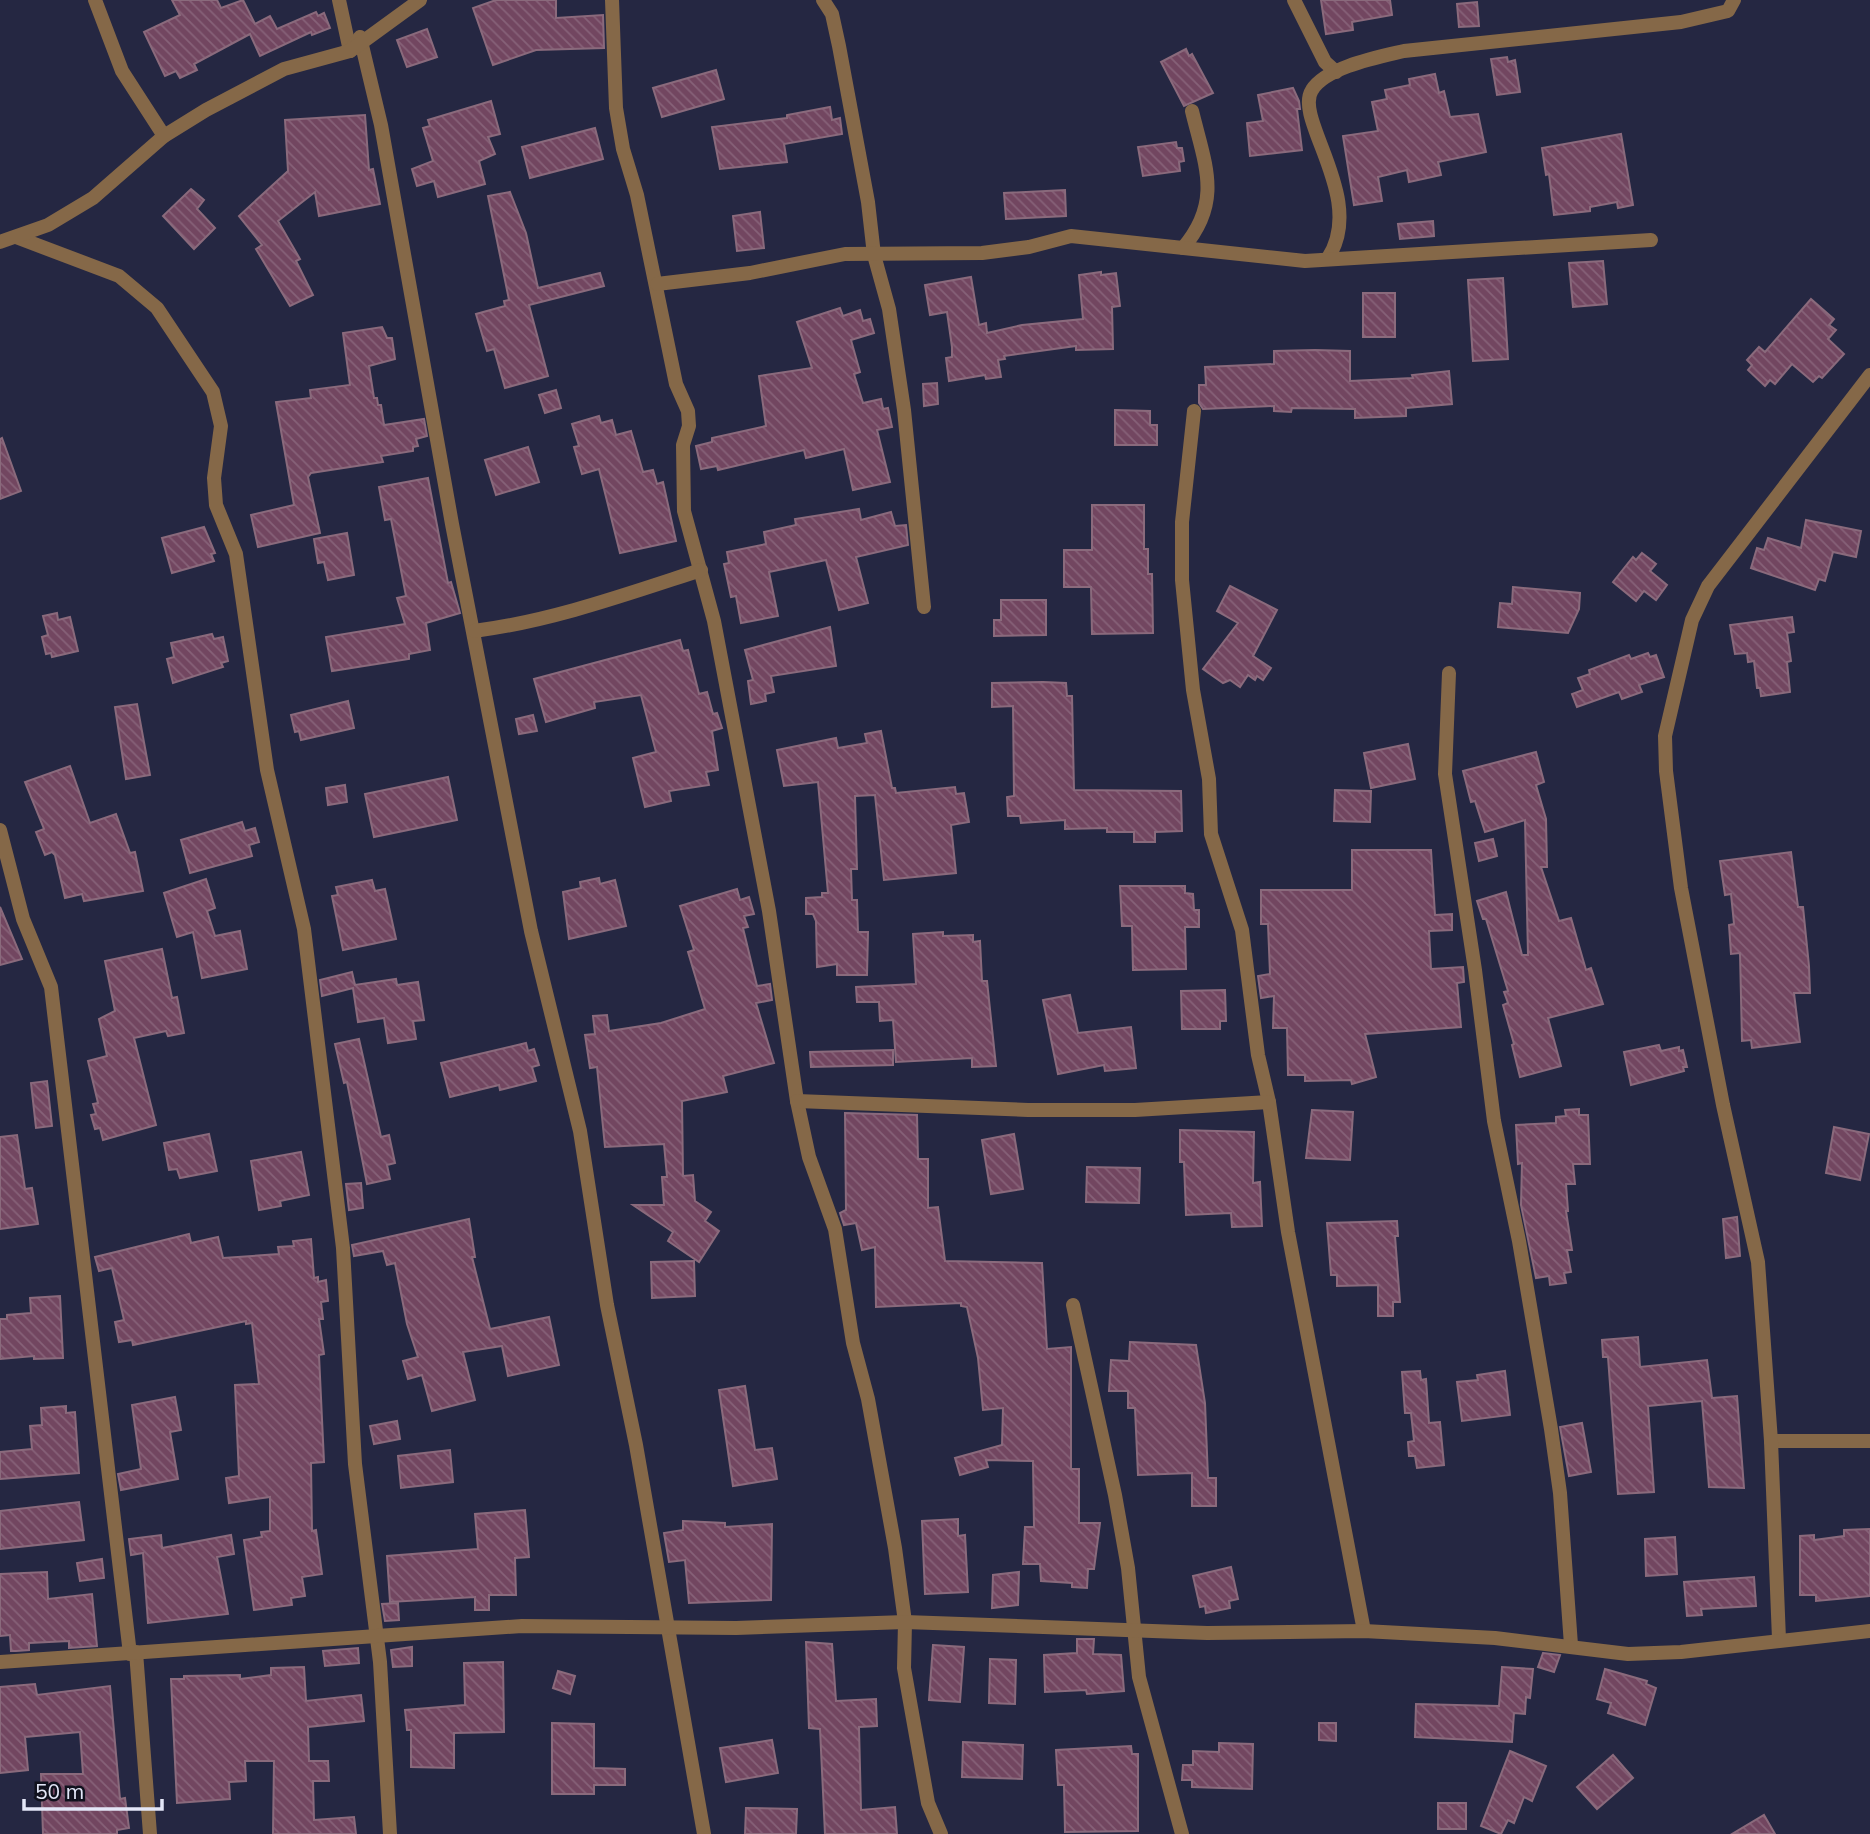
<svg xmlns="http://www.w3.org/2000/svg" width="1870" height="1834" font-family="Mulish,sans-serif">
<style>
.building{fill:url(#building-back-hatch);stroke:#8a6a7c;stroke-width:2}
.lines{fill:none;stroke-linecap:round;stroke-linejoin:round}
.minor{stroke:#856848;stroke-width:14}
</style>
<defs>
<pattern id="building-back-hatch" width="6" height="6" patternUnits="userSpaceOnUse" patternTransform="scale(1.75)"><rect width="6" height="6" fill="#724660"/><path d="M-1 5l2 2M0 0l6 6M5-1l2 2" fill="none" stroke="#866178"/></pattern>
</defs>
<rect width="100%" height="100%" fill="#252742"/>
<!-- building -->
<g class="building">
<path d="M172,0H217L221,8L243,0L255,24L270,16L277,29L316,12L318,16L324,13L330,28L312,35L311,32L260,56L250,34L194,64L197,70L180,78L176,71L165,76L144,32L180,15Z"/>
<path d="M496,0H556V18L603,15L604,48L536,50L493,65L473,8Z"/>
<path d="M1321,0H1390L1392,15L1352,22L1353,30L1326,34Z"/>
<path d="M1477,2L1479,26L1459,27L1457,4Z"/>
<path d="M427,29L437,57L407,67L397,40Z"/>
<path d="M1186,49L1189,56L1192,54L1213,93L1184,106L1161,62Z"/>
<path d="M1507,57L1508,62L1515,60L1520,92L1497,95L1491,59Z"/>
<path d="M716,70L724,99L662,117L653,88Z"/>
<path d="M1435,74L1439,93L1444,91L1450,117L1478,114L1486,152L1438,162L1441,175L1409,182L1407,170L1378,177L1382,201L1354,205L1343,136L1378,131L1372,102L1387,99L1385,90L1410,85L1409,79Z"/>
<path d="M1293,88L1299,101L1300,109H1297L1302,150L1250,156L1247,123L1263,121L1258,95Z"/>
<path d="M491,101L500,134L488,137L495,154L479,161L485,184L438,197L434,181L417,186L412,169L433,161L423,128L430,126L428,120Z"/>
<path d="M830,107L832,120L840,118L842,134L784,144L787,162L720,169L712,127L787,118V115Z"/>
<path d="M365,115L369,170L373,169L380,204L319,216L315,192L278,221L300,259L296,261L313,295L290,306L256,249L262,245L239,216L288,171L285,120Z"/>
<path d="M595,128L603,159L530,178L522,147Z"/>
<path d="M1621,134L1633,205L1618,208L1617,202L1590,207V211L1554,215L1549,174L1546,175L1542,148Z"/>
<path d="M1176,142L1177,148H1182L1184,161L1179,162L1180,171L1143,176L1138,147Z"/>
<path d="M191,189L204,200L197,209L215,228L194,249L163,216Z"/>
<path d="M1065,190L1066,216L1006,219L1004,193Z"/>
<path d="M510,192L526,233L538,288L600,273L604,286L529,305L548,376L505,388L494,349L487,351L476,314L505,306L504,301L509,300L488,196Z"/>
<path d="M760,212L764,248L737,251L733,216Z"/>
<path d="M1433,221L1434,236L1400,239L1398,224Z"/>
<path d="M1603,261L1607,304L1573,307L1569,263Z"/>
<path d="M1101,272V275L1116,273L1120,306L1112,307L1113,349L1076,350V346L1004,356L1005,359L998,360L1001,377L986,379L985,375L949,381L946,358L952,357V347L947,312L930,315L925,285L971,277L979,325L986,323L987,333L1022,325L1083,319L1079,275Z"/>
<path d="M1503,278L1508,359L1473,361L1468,280Z"/>
<rect x="1363" y="293" width="32" height="44"/>
<path d="M1811,299L1834,319L1829,325L1836,330L1828,339L1844,354L1822,378L1819,376L1813,382L1792,364L1775,384L1770,380L1765,386L1748,370L1752,365L1747,360L1759,347L1765,352Z"/>
<path d="M840,308L843,316L860,310L863,321L870,319L874,333L851,340L860,372L854,374L863,403L881,399L883,409L888,408L892,427L877,430L890,482L853,490L844,449L806,458L804,450L718,470L717,466L701,469L696,446L712,442V438L766,426L759,376L812,368L797,322Z"/>
<path d="M382,327L387,338H392L395,359L369,366L374,398H377L378,405H381L384,425L424,419L427,436L416,439L418,446L413,447V451L381,456L383,462L311,473L308,477L320,533L258,547L251,515L294,505L276,402L311,398L310,390L350,385L343,333Z"/>
<path d="M1315,350L1350,351V381L1413,378L1412,375L1449,371L1452,404L1406,408V416L1355,418V409L1292,408L1291,412L1274,411V406L1203,409L1199,403V385H1206L1205,367L1274,364V351Z"/>
<path d="M937,383L938,404L924,406L923,384Z"/>
<path d="M556,390L561,408L545,413L539,395Z"/>
<path d="M1115,410L1150,411V425H1157V445H1115Z"/>
<path d="M599,416L601,423L612,420L616,435L631,431L643,472L653,470L657,484L663,482L676,541L620,553L599,469L582,474L574,447L579,446L572,424Z"/>
<path d="M2,438L21,491L0,499V439Z"/>
<path d="M528,447L539,482L496,495L485,460Z"/>
<path d="M428,478L448,583L451,582L460,613L426,623L430,650L409,654V659L332,671L326,637L405,624L397,598L406,596L391,519L385,520L379,487Z"/>
<path d="M1092,505H1144V549H1148V574H1152L1153,633L1092,634L1091,587H1064V550H1092Z"/>
<path d="M859,509L861,520L891,512L895,526L906,525L908,545L856,557L868,603L839,610L826,560L769,572L778,616L741,623L736,596L731,597L724,564L729,563L727,552L766,544L764,532L796,525L795,519Z"/>
<path d="M1806,520L1861,531L1856,557L1833,552L1825,581L1819,579L1815,590L1751,568L1757,548L1764,550L1768,538L1801,548Z"/>
<path d="M204,527L215,553L211,554L214,561L172,573L162,538Z"/>
<path d="M347,533L354,575L328,580L324,562L318,563L314,539Z"/>
<path d="M1642,553L1656,564L1650,571L1667,585L1656,600L1644,591L1636,601L1613,582L1633,557L1636,560Z"/>
<path d="M1230,586L1277,610L1253,656L1271,668L1263,680L1257,676L1255,680L1248,675L1240,687L1230,680L1223,683L1203,669L1238,623L1217,611Z"/>
<path d="M1513,587L1580,593L1579,609L1568,633L1498,627L1500,603L1512,604Z"/>
<path d="M1001,600H1046V635L994,636V620H1001Z"/>
<path d="M57,613L58,620L70,617L78,651L52,657L51,653L46,654L42,637L48,635L43,616Z"/>
<path d="M1792,617L1794,632L1787,633L1791,661L1787,662L1790,692L1761,696L1760,688H1757L1754,661L1748,662L1747,653L1735,654L1730,625Z"/>
<path d="M830,627L836,666L771,676L774,692L765,694L766,701L751,704L748,681L753,680L745,650Z"/>
<path d="M212,634L214,639L223,637L228,661L221,663L223,667L173,683L167,659L174,657L171,643Z"/>
<path d="M680,640L683,651L688,650L699,694L707,692L713,714L717,713L722,728L712,731L718,770L706,772L709,785L669,791L671,801L645,807L633,758L656,752L641,695L594,702L595,708L546,722L534,679Z"/>
<path d="M1648,653L1650,657L1656,655L1664,677L1639,685L1642,692L1622,699L1619,692L1577,707L1572,694L1583,690L1578,678L1590,674L1589,670L1629,655L1631,659Z"/>
<path d="M1043,682L1066,683L1067,696H1072L1074,790L1181,791L1182,831L1155,832V842H1134V832H1107V828L1065,829V820L1021,823L1020,816H1008L1007,797L1014,796L1013,706L992,707V683Z"/>
<path d="M348,701L354,728L301,740L299,731L295,732L291,715Z"/>
<path d="M137,704L150,775L126,779L115,707Z"/>
<path d="M533,715L537,731L519,734L516,719Z"/>
<path d="M881,731L892,788H895L896,793L955,787L956,794L964,793L969,822L951,825L956,873L884,880L875,795L855,796L857,869H851L852,900H857L858,932H868L867,975H837V964L817,967L816,921L813,914H806V898L822,897V893H828L818,782L784,786L777,750L836,738L838,748L867,743L865,734Z"/>
<path d="M1408,744L1415,779L1371,788L1364,753Z"/>
<path d="M1536,752L1544,782L1536,785L1546,819L1547,867H1541L1559,921L1571,918L1586,970L1591,968L1603,1004L1548,1018L1561,1066L1520,1077L1512,1045L1514,1044L1503,1005L1508,1003L1504,992L1508,991L1486,919H1483L1477,901L1506,892L1522,955H1528L1525,820L1485,832L1475,801L1471,802L1463,771Z"/>
<path d="M70,766L90,823L116,814L130,853L135,852L143,891L84,901L82,894L65,898L55,855L52,852L45,855L36,832L44,829L25,782Z"/>
<path d="M448,777L457,820L374,837L365,794Z"/>
<path d="M345,785L347,802L328,805L326,788Z"/>
<path d="M1335,790L1371,791L1370,822L1334,821Z"/>
<path d="M242,822L245,831L255,828L259,842L249,845L252,856L190,873L181,840Z"/>
<path d="M1493,839L1497,856L1479,861L1475,843Z"/>
<path d="M1352,850H1431L1435,915L1452,914V930L1429,931L1431,969L1463,967L1464,982L1457,983L1461,1027L1365,1034L1376,1077L1352,1084L1351,1080L1305,1081V1075H1288L1287,1028H1273L1274,996L1261,998L1258,976L1270,974L1268,924H1261V890H1352Z"/>
<path d="M1791,852L1798,907H1803L1809,966L1810,993H1794L1800,1042L1752,1048L1751,1040L1742,1041L1740,953L1731,954L1729,925L1734,924L1731,894L1725,895L1720,861Z"/>
<path d="M599,878L600,884L615,880L626,926L569,939L563,892L581,888L580,882Z"/>
<path d="M206,879L215,908L207,911L215,936L240,931L247,969L202,978L193,932L177,937L164,893Z"/>
<path d="M372,880L375,891L385,889L396,939L343,950L332,896L338,895L336,887Z"/>
<path d="M1120,886H1185V893L1193,894L1194,910H1199V927H1185L1186,969L1133,970L1132,926H1122Z"/>
<path d="M737,889L740,900L749,897L754,914L744,916L748,927L743,928L757,986L770,984L772,1000L756,1003L774,1063L723,1076L727,1092L682,1101L683,1176L693,1175L695,1201L711,1212L705,1221L719,1231L699,1262L668,1241L673,1232L633,1205H664L662,1177H667L664,1144L605,1147L597,1067L590,1068L585,1035L595,1034L593,1016L607,1015L609,1031L661,1023L705,1009L688,952L694,950L680,906Z"/>
<path d="M0,907L22,959L0,965Z"/>
<path d="M943,932V936L973,935V942L980,941L982,981H987L996,1066L972,1067V1058L896,1062L893,1020L880,1021L879,1002H857L856,987L916,984L913,934Z"/>
<path d="M162,949L172,998L177,997L184,1033L168,1036L166,1031L134,1038L156,1125L103,1140L100,1128L95,1129L91,1115L96,1114L93,1104L98,1103L88,1061L107,1056L99,1019L115,1011L105,961Z"/>
<path d="M352,972L355,985L396,979L397,985L418,982L424,1020L413,1021L416,1039L388,1043L384,1018L358,1022L353,988L322,996L320,980Z"/>
<path d="M1225,990L1226,1021H1220V1029H1182L1181,991Z"/>
<path d="M1070,995L1078,1033L1131,1027L1136,1068L1105,1071L1104,1065L1058,1074L1043,1000Z"/>
<path d="M359,1039L381,1137L389,1135L395,1163L387,1165L390,1179L367,1184L347,1082L344,1083L335,1044Z"/>
<path d="M526,1043L528,1051L534,1049L539,1065L532,1067L536,1081L500,1090L499,1085L450,1097L441,1063Z"/>
<path d="M1659,1045L1661,1051L1679,1047V1051L1683,1050L1687,1067H1683L1684,1071L1631,1085L1624,1052Z"/>
<path d="M893,1050V1065L811,1067L810,1052Z"/>
<path d="M47,1081L52,1126L36,1128L31,1083Z"/>
<path d="M1579,1109V1115H1588L1590,1164H1573L1575,1184H1566L1568,1211H1566L1572,1250H1567L1571,1272L1564,1273L1566,1283L1550,1285L1549,1276L1536,1278L1521,1205L1522,1163L1518,1164L1516,1125L1556,1123V1117L1566,1116L1565,1110Z"/>
<path d="M1312,1110L1353,1112L1350,1160L1306,1158Z"/>
<path d="M845,1113L917,1115L918,1159H928V1208L938,1207L945,1261L1042,1263L1047,1349L1071,1347V1469H1079V1523H1100L1094,1569H1088L1087,1588L1072,1587V1583L1041,1581L1040,1564H1023L1025,1527H1034L1033,1461L986,1460L988,1467L960,1475L955,1458L1002,1445L1003,1408L983,1410L978,1358L967,1307L961,1306V1303L876,1307L875,1247L862,1250L856,1223L844,1225L840,1213L846,1210Z"/>
<path d="M1834,1127L1869,1134L1860,1180L1826,1173Z"/>
<path d="M1180,1130L1254,1132L1253,1183L1260,1182L1262,1226L1232,1227L1231,1213L1186,1215L1184,1162H1180Z"/>
<path d="M209,1134L217,1171L180,1178L177,1169L169,1170L164,1143Z"/>
<path d="M1014,1134L1023,1189L991,1194L982,1140Z"/>
<path d="M17,1135L25,1189L32,1188L38,1224L0,1229V1137Z"/>
<path d="M301,1152L309,1195L280,1201L281,1206L259,1210L251,1161Z"/>
<path d="M1087,1167L1140,1168L1139,1203L1086,1202Z"/>
<path d="M361,1183L363,1208L349,1210L346,1184Z"/>
<path d="M1737,1217L1740,1256L1726,1258L1723,1219Z"/>
<path d="M469,1219L475,1257H472L490,1329L549,1317L559,1365L508,1376L502,1346L463,1352L475,1400L432,1411L422,1375L408,1379L403,1361L418,1357L407,1324L395,1263L387,1265L383,1251L354,1256L352,1245Z"/>
<path d="M1397,1221L1398,1236H1395L1400,1302H1393V1316H1378V1285L1337,1286V1275H1331L1327,1223Z"/>
<path d="M189,1234L191,1243L218,1237L223,1258L279,1254L278,1247L294,1246L293,1241L311,1239L314,1278L318,1277V1282L326,1280L328,1301L321,1302L323,1319H319L324,1354L319,1355L324,1462L311,1463L312,1531L316,1530L322,1574L302,1577L305,1596L291,1598L292,1605L254,1610L244,1540L262,1537L261,1532L270,1531V1497L229,1503L226,1478L239,1476L235,1385L259,1384L252,1323L246,1324V1321L133,1345L132,1340L119,1342L115,1322L124,1320L112,1268L99,1271L95,1257Z"/>
<path d="M694,1261L695,1296L652,1298L651,1262Z"/>
<path d="M60,1296L63,1358L34,1359V1356L0,1359V1319H7V1315L31,1313L30,1298Z"/>
<path d="M1638,1337L1640,1367L1707,1360L1712,1398L1737,1396L1744,1488L1709,1487L1702,1401L1648,1406L1654,1492L1618,1494L1608,1357H1603L1602,1340Z"/>
<path d="M1130,1342L1196,1345L1205,1403L1208,1478H1216V1506H1192V1473L1138,1475L1135,1408H1128V1391H1109L1111,1360L1129,1361Z"/>
<path d="M1420,1371L1421,1380L1426,1379L1429,1423L1440,1422L1444,1465L1417,1468L1415,1456H1409L1408,1442L1414,1441L1411,1413H1405L1402,1372Z"/>
<path d="M1505,1371L1510,1415L1462,1421L1457,1382L1478,1380L1477,1375Z"/>
<path d="M745,1386L755,1450L772,1448L777,1479L733,1486L719,1390Z"/>
<path d="M175,1397L181,1430L170,1432L178,1479L121,1490L118,1474L141,1469L132,1405Z"/>
<path d="M66,1406V1413L75,1412L79,1473L0,1479V1452L32,1449L30,1426L42,1425L41,1408Z"/>
<path d="M397,1421L400,1439L374,1444L370,1426Z"/>
<path d="M1582,1423L1591,1472L1569,1476L1560,1427Z"/>
<path d="M450,1450L453,1482L401,1488L398,1456Z"/>
<path d="M79,1502L84,1540L0,1549V1511Z"/>
<path d="M525,1510L529,1557L515,1558L516,1595H489V1610H475V1597L390,1602L387,1556L478,1549L475,1514Z"/>
<path d="M958,1519V1536L965,1535L968,1592L925,1594L922,1521Z"/>
<path d="M683,1521L725,1523V1527L772,1524L771,1600L689,1603L685,1560L669,1562L664,1533L683,1530Z"/>
<path d="M1870,1529V1596L1816,1601V1595H1800V1536L1814,1535V1540L1844,1536V1530Z"/>
<path d="M161,1535L162,1548L231,1535L234,1554L217,1557L228,1614L148,1623L143,1553L131,1555L129,1539Z"/>
<path d="M1675,1537L1677,1574L1646,1576L1645,1539Z"/>
<path d="M102,1559L104,1578L80,1581L77,1563Z"/>
<path d="M1231,1567L1238,1599L1229,1601L1230,1608L1206,1613L1205,1606L1200,1607L1193,1576Z"/>
<path d="M47,1572L48,1599L92,1594L97,1646L69,1648V1641L29,1643V1650L16,1651H11L10,1635L0,1636V1574Z"/>
<path d="M1019,1572L1018,1605L992,1608L993,1575Z"/>
<path d="M1754,1577L1756,1606L1701,1609L1702,1615L1687,1616L1684,1582Z"/>
<path d="M398,1603L399,1620L385,1621L382,1604Z"/>
<path d="M1077,1639H1094L1093,1654L1121,1655L1124,1691L1087,1694L1086,1690L1045,1692L1044,1655L1077,1653Z"/>
<path d="M806,1642L832,1644L836,1701L876,1699L877,1726L859,1727L861,1810L895,1807L897,1834H825L820,1729L809,1728Z"/>
<path d="M933,1645L964,1647L960,1702L929,1700Z"/>
<path d="M412,1647V1666L393,1667L391,1650Z"/>
<path d="M358,1648L359,1663L325,1666L323,1651Z"/>
<path d="M1543,1653L1560,1655L1554,1672L1538,1667Z"/>
<path d="M990,1659L1016,1660L1015,1704L989,1703Z"/>
<path d="M503,1662L504,1732L454,1733V1768L411,1767V1730H407L405,1710L465,1705L464,1663Z"/>
<path d="M304,1667L306,1701L361,1695L364,1721L308,1727L309,1761H328L329,1781H313L314,1820L354,1817L356,1834H273L274,1761H245L246,1781L229,1782L230,1799L177,1803L171,1679H184V1676L240,1675V1679L271,1675V1668Z"/>
<path d="M1502,1667L1533,1669L1530,1698L1526,1697L1525,1714L1514,1713L1512,1742L1415,1737L1416,1704L1499,1706Z"/>
<path d="M1605,1669L1647,1681L1646,1684L1656,1688L1645,1725L1608,1713L1611,1703L1597,1699Z"/>
<path d="M558,1671L575,1676L570,1694L553,1688Z"/>
<path d="M35,1684L37,1695L110,1686L120,1799L125,1798L129,1828L117,1830V1834H43L41,1774H83L80,1732L25,1737L28,1770L0,1773V1687Z"/>
<path d="M552,1723L594,1724V1768L625,1769V1785H594V1794H552Z"/>
<path d="M1319,1723H1336V1741L1319,1740Z"/>
<path d="M772,1740L778,1773L726,1782L720,1748Z"/>
<path d="M963,1742L1023,1745L1022,1779L962,1777Z"/>
<path d="M1219,1743L1253,1744L1252,1789L1192,1787V1780H1182L1183,1765H1193V1751L1219,1752Z"/>
<path d="M1131,1746L1132,1754H1138V1831L1065,1832L1064,1785H1058L1056,1750Z"/>
<path d="M1510,1751L1546,1766L1532,1801L1524,1797L1514,1823L1508,1820L1501,1834L1481,1826Z"/>
<path d="M1613,1755L1633,1778L1597,1809L1577,1787Z"/>
<rect x="1438" y="1803" width="28" height="26"/>
<path d="M746,1808L797,1809L796,1834H745Z"/>
<path d="M1764,1815L1775,1834H1732Z"/>
</g>
<g class="lines">
<!-- minor -->
<g class="minor">
<path d="M95,0L122,71L164,136"/>
<path d="M339,0L350,51"/>
<path d="M612,0L616,108L623,149L637,195L676,384L688,411L689,426L683,445L684,511L714,621L769,911L797,1101L809,1157L835,1229L853,1343L868,1399L895,1548L905,1622L904,1668L928,1803L941,1834"/>
<path d="M823,0L832,14L839,46L868,202L874,255L889,309L904,410L924,607"/>
<path d="M1294,0L1325,62L1336,72"/>
<path d="M350,51L360,37L381,125L452,524L531,931L580,1131L607,1305L636,1445L704,1834"/>
<path d="M16,237L119,276L157,308L213,392L221,426L214,478L216,505L236,554L267,770L304,929L343,1248L355,1464L380,1662L390,1834"/>
<path d="M0,242L48,225L93,198L164,136L206,110L284,69L350,51L420,0"/>
<path d="M1183,248C1223,201 1205,165 1192,111"/>
<path d="M1328,258C1367,198 1293,119 1312,90C1326,67 1379,57 1404,51L1681,22L1728,11L1734,0"/>
<path d="M657,284L750,273L845,254L982,253L1029,247L1071,236L1305,261L1651,240"/>
<path d="M1194,411L1182,522V580L1193,690L1209,779L1211,834L1242,930L1258,1055L1269,1102L1288,1232L1364,1631"/>
<path d="M474,631C552,621 627,594 701,570"/>
<path d="M1449,673L1445,774L1475,970L1494,1121L1519,1241L1551,1429L1560,1493L1571,1645"/>
<path d="M0,830L23,919L51,987L130,1654"/>
<path d="M797,1101L1028,1110H1135L1269,1102"/>
<path d="M1073,1305L1115,1495L1128,1568L1139,1677L1182,1834"/>
<path d="M1771,1441H1870"/>
<path d="M1779,1639L1771,1441L1758,1262L1723,1105L1681,888L1666,771L1665,736L1692,620L1708,586L1870,375"/>
<path d="M136,1652L150,1834"/>
<path d="M0,1662L522,1626L736,1628L905,1622L1207,1633L1364,1631L1495,1638L1628,1654L1681,1652L1870,1631"/>
</g>
</g>
<!-- scale -->
<path d="M24 1799v10h138v-10" fill="none" stroke="#e3e6f7" stroke-width="3.5"/>
<text x="35" y="1799" font-size="21" fill="#e3e6f7" stroke="#10111d" stroke-width="5" paint-order="stroke">50 m</text>
</svg>
